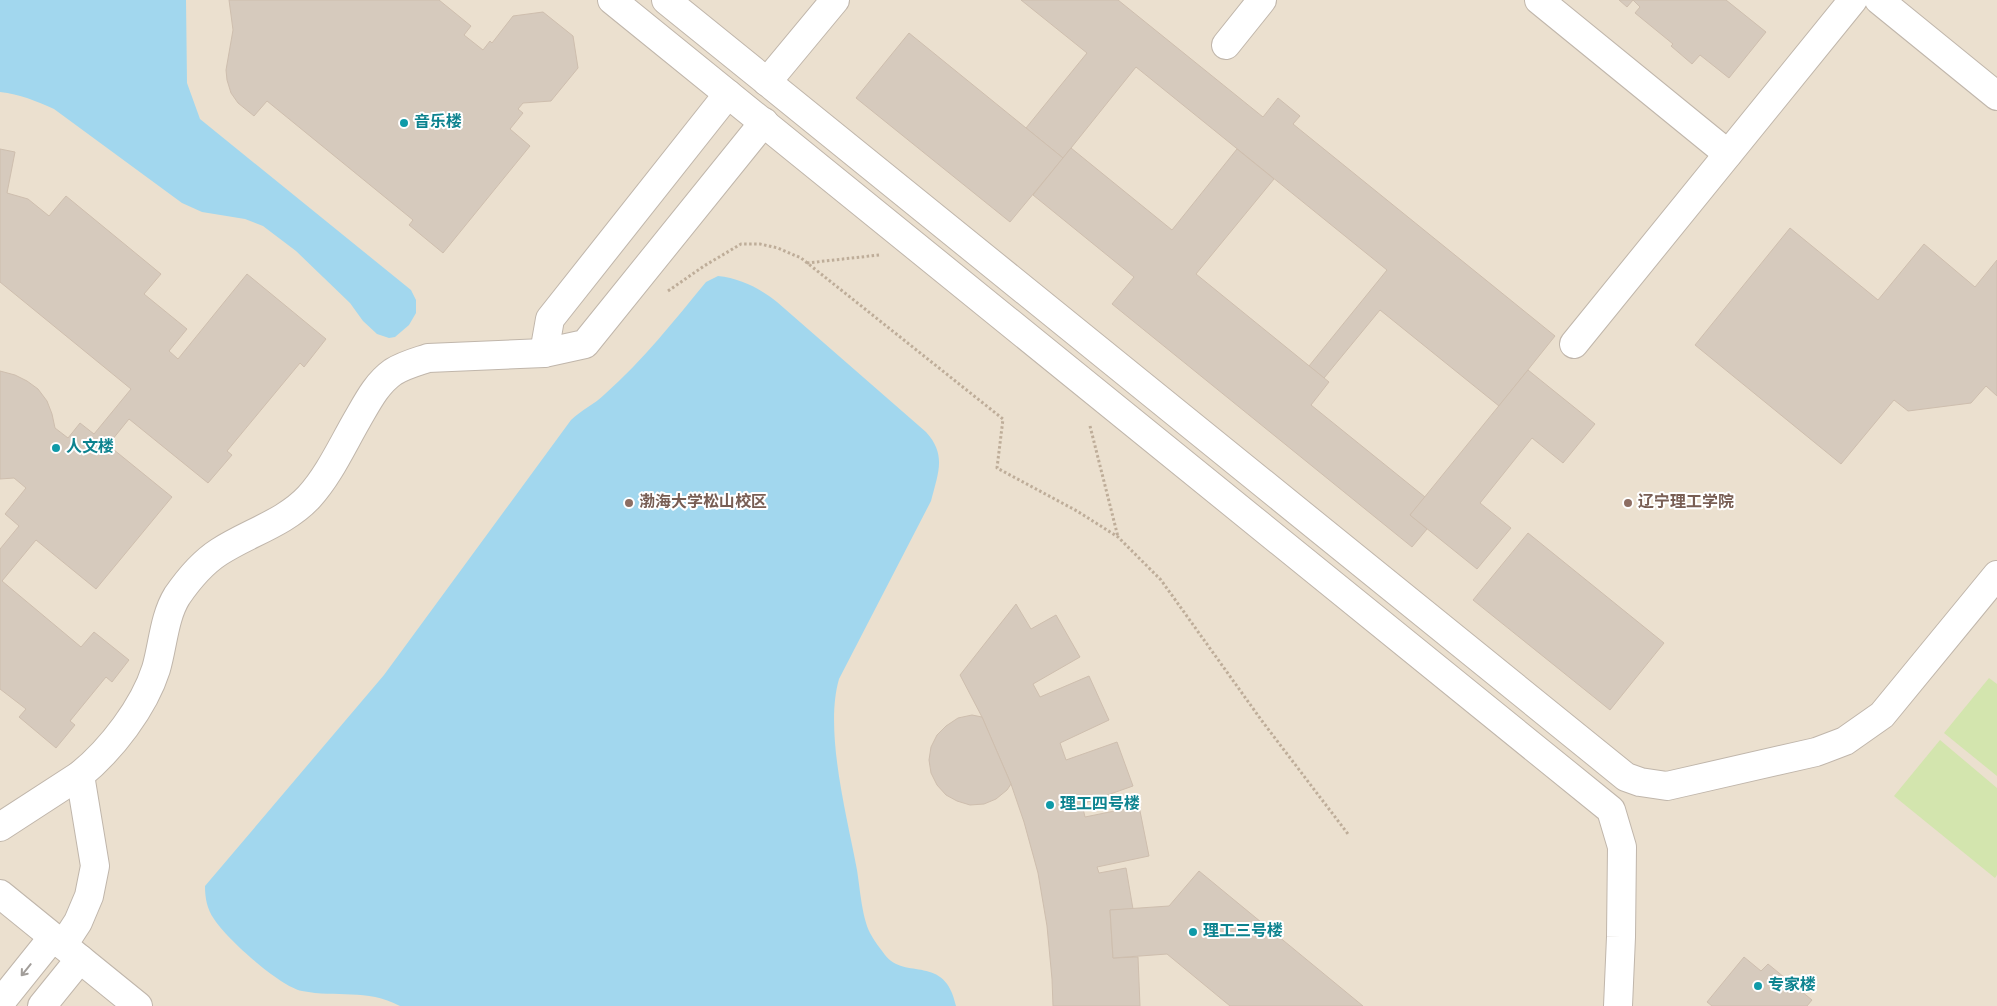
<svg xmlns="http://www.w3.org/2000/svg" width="1997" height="1006" font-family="Overpass,'Noto Sans SC',sans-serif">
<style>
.education{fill:#ebe0cf}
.green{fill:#d3e5ae}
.water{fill:#a2d7ee}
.building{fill:#d6cabd;stroke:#cebeae}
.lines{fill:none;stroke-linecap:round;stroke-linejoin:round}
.minor-casing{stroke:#c0b6ab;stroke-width:30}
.path{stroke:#bead99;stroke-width:3;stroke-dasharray:2.5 2.5;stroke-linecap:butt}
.minor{stroke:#fff;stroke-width:28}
.oneway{stroke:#a29e9a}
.culture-dot{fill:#0f9aa8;stroke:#fff;stroke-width:2}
.education-dot{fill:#8d6e63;stroke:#fff;stroke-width:2}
.labels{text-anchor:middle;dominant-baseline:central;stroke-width:4;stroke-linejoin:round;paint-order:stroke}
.culture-label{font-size:16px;font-weight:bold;fill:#0d838f;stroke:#fff;text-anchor:start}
.education-label{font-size:16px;font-weight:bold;fill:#785e54;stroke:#fff;text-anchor:start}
</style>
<rect width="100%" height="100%" fill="#f2ece5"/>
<!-- education -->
<rect class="education" x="0" y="0" width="1997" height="1006"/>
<!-- green -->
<g class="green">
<path d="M1989,678L1997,684V776L1944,733Z"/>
<path d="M1940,740L1997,788V875L1995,878L1894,796Z"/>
</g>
<!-- water -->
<g class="water">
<path d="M0,0H186L187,83L200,119L411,290L416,300V313L409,325L395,337L389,338L377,334L363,321L350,303L296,251L263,226L245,219L202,212L182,203L54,109C36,101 20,94 0,92Z"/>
<path d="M718,276C740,278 761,289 777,302L926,432C947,455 938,473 931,501L839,679C824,731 847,816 857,870C860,889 862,917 870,933C874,941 880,948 885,955C905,981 945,953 956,1006H400C366,988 337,998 302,991C279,986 227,939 214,919C207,909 205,898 205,886L384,675L571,420C581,410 595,404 605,394C643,360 674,321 706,282Z"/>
</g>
<!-- building -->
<g class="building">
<path d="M229,0H439L471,26L464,35L483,50L490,41L492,43L513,16L543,12L573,36L578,68L551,101L523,103L518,109L523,113L510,129L530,146L443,253L409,225L413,220L267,101L254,116L238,103L231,93L227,80L226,70L233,30Z"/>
<path d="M1021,0H1118L1263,117L1278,98L1300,116L1293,124L1555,336L1499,406L1380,310L1324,378L1309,366L1387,270L1136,67L1063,158L1026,128L1087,53Z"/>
<path d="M1619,0H1726L1766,32L1729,78L1700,55L1692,64L1671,46L1673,44L1635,13L1640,7L1633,0L1627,7Z"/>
<path d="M909,33L1063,158L1010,222L856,98Z"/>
<path d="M1071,148L1172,230L1237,149L1274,179L1196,274L1329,382L1311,405L1425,497L1410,515L1427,529L1412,547L1112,304L1134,277L1033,195Z"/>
<path d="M0,149L15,152L7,193L28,199L49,216L66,196L161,274L144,294L187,329L169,351L178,359L247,274L326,339L304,367L300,363L227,451L232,455L208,483L129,419L108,445L172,497L96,589L36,540L2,581L81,647L94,632L129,660L112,682L106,677L70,721L75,725L56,748L19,717L26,709L0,689V549L19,526L5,514L26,488L14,478L0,479V371L15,375L27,381L38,389L47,401L52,414L55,428L68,438L80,423L94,434L131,389L0,282Z"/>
<path d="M1790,228L1878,300L1924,244L1975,287L1997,260V396L1986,386L1971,403L1908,411L1894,400L1841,464L1695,345Z"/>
<path d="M1528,370L1595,424L1563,463L1532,438L1480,503L1511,528L1477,569L1410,515Z"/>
<path d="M1528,533L1664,643L1610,710L1473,600Z"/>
<path d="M1016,604L1031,629L1056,615L1080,657L1033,684L1040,697L1089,676L1109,720L1060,743L1066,760L1117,742L1133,786L1082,804L1085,817L1139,806L1149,856L1097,867L1099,873L1126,868L1133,909L1110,910L1113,958L1138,957L1140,1006H1053L1052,979L1047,926L1038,873L1024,822L1011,784L982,717L960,675Z"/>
<path d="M972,715L982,717L1011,784L1007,790L996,799L984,804L970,805L957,801L946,795L937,785L931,773L929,760L931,747L937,735L946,726L958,718Z"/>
<path d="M1199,871L1363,1006H1230L1167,954L1113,958L1110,910L1169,906Z"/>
<path d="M1744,957L1761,971L1768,964L1812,1000L1807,1006H1712L1707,1002Z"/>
</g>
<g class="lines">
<!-- minor casing -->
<g class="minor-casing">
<g id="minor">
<path d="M612,0L1611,810L1622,847L1621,937L1618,1006"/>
<path d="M666,0L1626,777L1640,782L1667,786L1816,752L1845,741L1882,715L1997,575"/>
<path d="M1539,0L1728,154"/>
<path d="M1879,0L1997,96"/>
<path d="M1226,45L1262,0"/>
<path d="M767,82L835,0"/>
<path d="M1574,344L1853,0"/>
<path d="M544,353L550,319L728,94"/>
<path d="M0,827L80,775C111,750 144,707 156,669C163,645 164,617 177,596C188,580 202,563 219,552C248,533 285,523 309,497C329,475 342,446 357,420C367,403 376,384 393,372C404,365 416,362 428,358L544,353L585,344L764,122"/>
<path d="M0,894L138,1006"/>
<path d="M63,945L78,922L89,896L95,866L80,775"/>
<path d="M0,1003L53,937"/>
<path d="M42,1006L80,959"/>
</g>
</g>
<!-- path -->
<g class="path">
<path d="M807,263L879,255"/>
<path d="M668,291L704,266L741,244H760L778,248L801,258L1003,419L997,468L1077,511L1118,537L1161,580L1262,721L1348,834"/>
<path d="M1090,426L1118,537"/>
</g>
<!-- minor -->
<use href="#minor" class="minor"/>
</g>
<!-- one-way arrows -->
<defs><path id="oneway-shaft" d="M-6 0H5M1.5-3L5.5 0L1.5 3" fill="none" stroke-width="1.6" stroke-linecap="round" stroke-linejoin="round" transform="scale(1.25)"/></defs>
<use class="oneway" href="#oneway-shaft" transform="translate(26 970) rotate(129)"/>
<!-- markers -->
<g class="culture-dot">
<circle cx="404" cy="123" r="5"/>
<circle cx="56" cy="448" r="5"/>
<circle cx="1050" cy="805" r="5"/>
<circle cx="1193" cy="932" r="5"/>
<circle cx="1758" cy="986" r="5"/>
</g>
<g class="education-dot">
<circle cx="629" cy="503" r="5"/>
<circle cx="1628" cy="503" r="5"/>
</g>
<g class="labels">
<!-- culture labels -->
<g class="culture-label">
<text x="414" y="123">音乐楼</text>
<text x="66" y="448">人文楼</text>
<text x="1060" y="805">理工四号楼</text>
<text x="1203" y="932">理工三号楼</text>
<text x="1768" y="986">专家楼</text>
</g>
<!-- education labels -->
<g class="education-label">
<text x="639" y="503">渤海大学松山校区</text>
<text x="1638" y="503">辽宁理工学院</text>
</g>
</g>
</svg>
